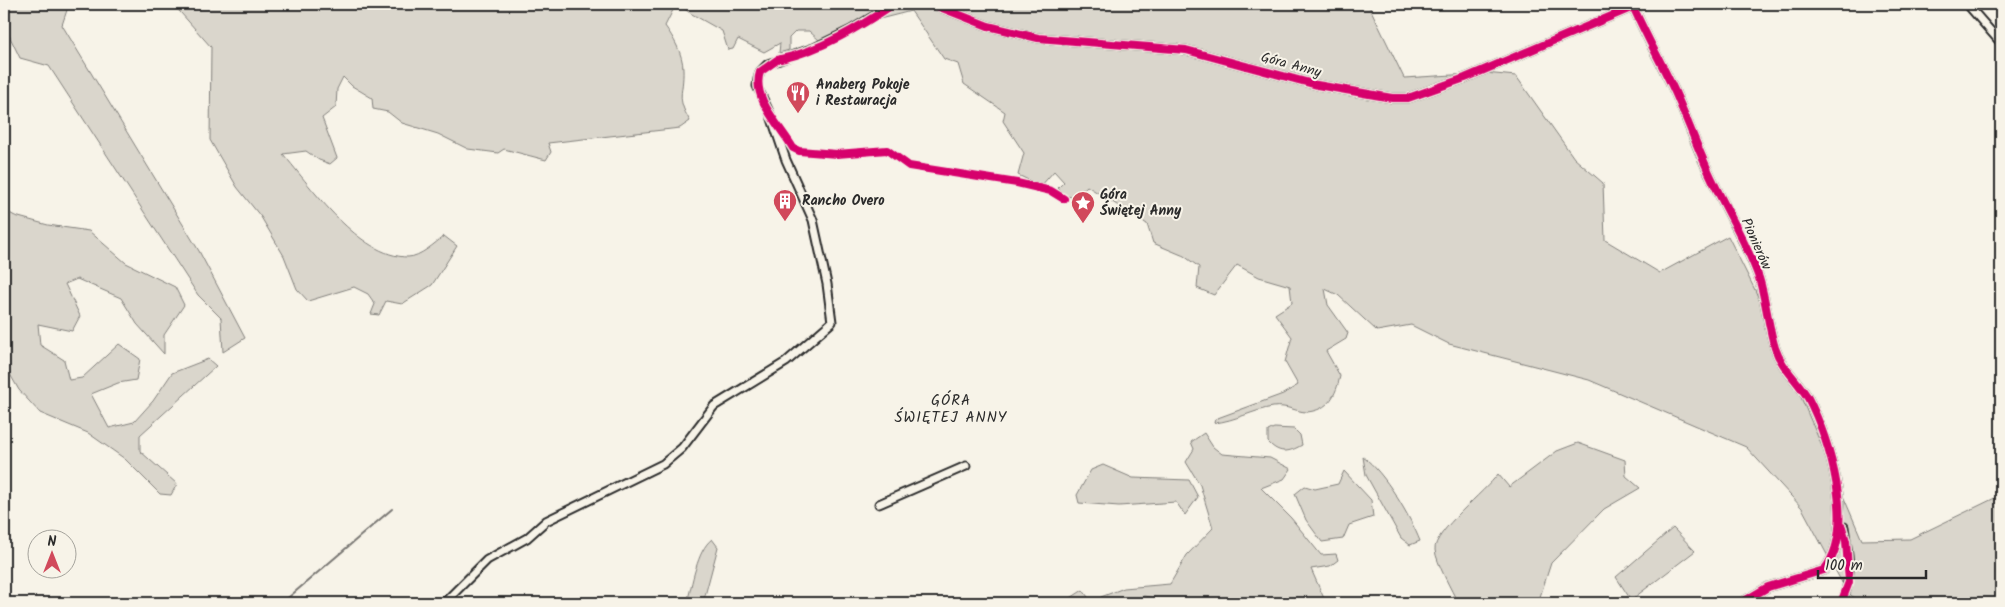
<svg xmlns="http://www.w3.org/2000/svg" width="2005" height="607" font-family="Kalam,sans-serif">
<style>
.green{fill:#dad6cc;stroke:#82807c}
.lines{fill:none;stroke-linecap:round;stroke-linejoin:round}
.stream{stroke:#7a7874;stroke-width:2}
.minor-casing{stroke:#2b2b2b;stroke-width:11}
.minor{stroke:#f7f3e8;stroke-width:7}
.cycleway-casing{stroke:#f7f3e8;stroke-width:11}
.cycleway{stroke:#d6006c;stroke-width:8}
.labels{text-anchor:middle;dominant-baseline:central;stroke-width:4;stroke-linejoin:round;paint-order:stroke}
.street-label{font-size:14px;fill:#2b2b2b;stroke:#f7f3e8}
.poi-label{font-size:14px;font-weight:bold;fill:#2b2b2b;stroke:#f7f3e8;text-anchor:start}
.neighbourhood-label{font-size:15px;letter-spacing:1px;fill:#2b2b2b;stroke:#f7f3e8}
</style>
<rect width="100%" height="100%" fill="#f7f3e8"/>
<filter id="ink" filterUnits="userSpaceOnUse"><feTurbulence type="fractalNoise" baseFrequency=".02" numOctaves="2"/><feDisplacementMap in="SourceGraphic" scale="10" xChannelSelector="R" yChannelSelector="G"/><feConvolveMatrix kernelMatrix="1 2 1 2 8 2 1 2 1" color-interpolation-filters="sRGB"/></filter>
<g filter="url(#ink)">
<!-- green -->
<g class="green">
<path d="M4,4H69L62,25L199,251L245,338L223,352L221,318L198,295L49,66L20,58L4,25Z"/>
<path d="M173,4H676L665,26C673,37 683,54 683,69C684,94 675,96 690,121L680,128L548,143L551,152L546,160L504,149L498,153L468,149L438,134L402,123L388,112L373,109L372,98L352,86L343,77L337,89L336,107L322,118L337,158L330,164L319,160L306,151L283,154C312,188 359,257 408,257C420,257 435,243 444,236L457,246L432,285L402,304L386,301L379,315L371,314L375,304L368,294L354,287L308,301L297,289L284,256L261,217L237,187L210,140L211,47Z"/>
<path d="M678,4H1368L1404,78L1485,73L1516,76L1574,158L1603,183L1605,240L1660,273L1728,236L1755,290L1862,540L1910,539L2001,495V603H1861L1847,592L1802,508L1746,447L1589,380L1449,344L1411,325L1377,331L1338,295L1325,289L1328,305L1348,333L1346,339L1326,351L1340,376C1336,395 1329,410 1307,412C1296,412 1288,405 1273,407C1253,410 1235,421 1214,423L1215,419L1283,394L1298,385L1285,362L1292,337L1275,314L1292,303L1290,286L1259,277L1237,265L1214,295L1197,288L1199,267L1184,256L1153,243L1147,224L1087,186L1074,198L1065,195L1058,188L1064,182L1054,171L1041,186L1018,175L1024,153L1003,121L1005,112L964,84L958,64L944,59L911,11L872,21L820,41L809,31H796L789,38V50L779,53L780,43L764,52L738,39L733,49L728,50L722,31L690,13Z"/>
<path d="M4,210L15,216L48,225L89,231L126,263L175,287L184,305L164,335V354L137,324L121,298L77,279L65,284L80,316L72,331L38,324L40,345L64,360L69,380L82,378L119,344L140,359L136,380L118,383L91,394L109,428L134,422L153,401L172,373L208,359L216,366L140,435V451L177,484L171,495L160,494L125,459L88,433L40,413L19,390L4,364Z"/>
<path d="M1274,428L1294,429L1300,435L1302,445C1288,453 1279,454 1268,442V431Z"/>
<path d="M1204,433L1213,447L1222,454L1270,458L1291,469L1284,479L1261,488L1291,518L1321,555L1336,554L1338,560L1330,566L1311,569L1326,603H1177L1144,596L1125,603H1100L1101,597L1124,588L1170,584L1187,555L1213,528L1200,485L1186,462L1194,449L1191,442Z"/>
<path d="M1578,443L1625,460L1626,476L1640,488L1604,509L1551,563L1538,603H1458C1452,591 1436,562 1435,550C1433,532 1486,491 1498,474L1509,487L1557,451Z"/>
<path d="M1363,457C1384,471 1411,518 1420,541L1410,545L1401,538L1366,475Z"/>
<path d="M1103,465L1133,478L1189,480L1198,497L1185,515L1176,502L1119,506L1079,503L1077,495L1091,470Z"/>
<path d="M1344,471L1371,500L1373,517L1349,525L1343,539L1322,542L1306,520L1295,494L1305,486L1315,489L1338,484Z"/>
<path d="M1673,528L1695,551L1631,600L1616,577Z"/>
<path d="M712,539L718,547L703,603H687C692,585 697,550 712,539Z"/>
<path d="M1083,590L1092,603H1063Z"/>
</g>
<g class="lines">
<!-- stream -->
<path class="stream" d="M282,603L392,509"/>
<!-- minor casing -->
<g class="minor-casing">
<g id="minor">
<path d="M932,4L988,26L1038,38L1186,50L1317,85L1392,98H1408L1465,78L1633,7"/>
<path d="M1632,4C1645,34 1661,63 1675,92C1688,121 1698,151 1712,179C1727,212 1747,244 1759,278C1766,301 1768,325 1775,348C1781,367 1798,381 1808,398C1830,440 1857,530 1824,570L1768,587L1741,603"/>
<path d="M1967,4L2001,43"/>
<path d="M879,504L966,466"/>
<path d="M1840,527H1844C1848,554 1854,579 1841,603"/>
<path d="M444,603L487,560L527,538L546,521L663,464L682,448L714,406L786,362L832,322L827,284L813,220L786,160L771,116L757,86L758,79L760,72L768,64L814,48L851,30L894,4"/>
</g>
</g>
<!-- minor -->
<use href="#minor" class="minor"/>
<!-- cycleway casing -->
<g class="cycleway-casing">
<g id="cycleway">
<path d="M932,4L988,26L1038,38L1186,50L1317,85L1392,98H1408L1465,78L1633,7"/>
<path d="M1632,4C1645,34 1661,62 1675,92C1688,121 1698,150 1712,179C1727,212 1747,243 1759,278C1766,300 1768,325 1775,348C1781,367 1798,381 1808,398C1830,440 1857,530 1824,570L1768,587L1741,603"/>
<path d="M781,59C820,51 861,26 894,4"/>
<path d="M777,60L760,72C751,98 781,127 793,148L799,151L837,154L887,150L909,166L1017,183L1051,191L1064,199"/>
<path d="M1841,603L1849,582L1846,541L1842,527"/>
</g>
</g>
<!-- cycleway -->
<use href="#cycleway" class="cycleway"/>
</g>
</g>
<!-- icons -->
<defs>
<g id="restaurant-pin" transform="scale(1.25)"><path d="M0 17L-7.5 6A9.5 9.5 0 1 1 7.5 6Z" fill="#d1495b" stroke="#f7f3e8"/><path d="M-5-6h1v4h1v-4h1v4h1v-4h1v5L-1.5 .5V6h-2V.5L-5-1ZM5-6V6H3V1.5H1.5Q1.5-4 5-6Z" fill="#fff"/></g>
<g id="building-pin" transform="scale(1.25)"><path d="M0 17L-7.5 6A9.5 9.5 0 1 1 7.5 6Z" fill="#d1495b" stroke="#f7f3e8"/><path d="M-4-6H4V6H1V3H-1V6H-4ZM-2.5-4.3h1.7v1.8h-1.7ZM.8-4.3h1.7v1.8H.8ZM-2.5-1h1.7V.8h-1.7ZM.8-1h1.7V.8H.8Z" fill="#fff"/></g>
<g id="sight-pin" transform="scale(1.25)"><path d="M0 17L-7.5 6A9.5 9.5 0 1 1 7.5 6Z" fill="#d1495b" stroke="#f7f3e8"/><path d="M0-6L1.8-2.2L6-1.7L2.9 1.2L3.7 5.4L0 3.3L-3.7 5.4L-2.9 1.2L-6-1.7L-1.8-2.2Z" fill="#fff"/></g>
</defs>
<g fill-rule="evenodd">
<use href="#restaurant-pin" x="798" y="93"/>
<use href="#building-pin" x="785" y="201"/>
<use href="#sight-pin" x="1083" y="203"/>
</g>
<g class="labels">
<!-- street labels -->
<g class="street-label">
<text transform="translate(1291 65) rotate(15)">Góra Anny</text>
<text transform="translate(1756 244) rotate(66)">Pionierów</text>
</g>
<!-- poi labels -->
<g class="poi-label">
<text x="816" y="85">Anaberg Pokoje<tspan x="816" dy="16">i Restauracja</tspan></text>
<text x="1100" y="195">Góra<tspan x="1100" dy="16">Świętej Anny</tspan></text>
<text x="802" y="201">Rancho Overo</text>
</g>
<!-- neighbourhood labels -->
<g class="neighbourhood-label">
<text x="951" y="401">GÓRA<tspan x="951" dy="17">ŚWIĘTEJ ANNY</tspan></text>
</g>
</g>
<!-- margin -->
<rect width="2005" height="607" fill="none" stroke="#f7f3e8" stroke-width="20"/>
<rect x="10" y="10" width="1985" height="587" fill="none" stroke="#2b2b2b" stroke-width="2" filter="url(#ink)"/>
<!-- north arrow -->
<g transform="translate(52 554)"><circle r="24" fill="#f7f3e8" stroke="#a5a39c"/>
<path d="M0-4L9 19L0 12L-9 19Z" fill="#d1495b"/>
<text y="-8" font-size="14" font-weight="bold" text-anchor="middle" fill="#2b2b2b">N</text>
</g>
<!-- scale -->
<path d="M1818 570v8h108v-8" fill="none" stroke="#2b2b2b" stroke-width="2.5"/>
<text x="1825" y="570" font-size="15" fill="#2b2b2b" stroke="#f7f3e8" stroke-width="4" paint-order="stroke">100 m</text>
</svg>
